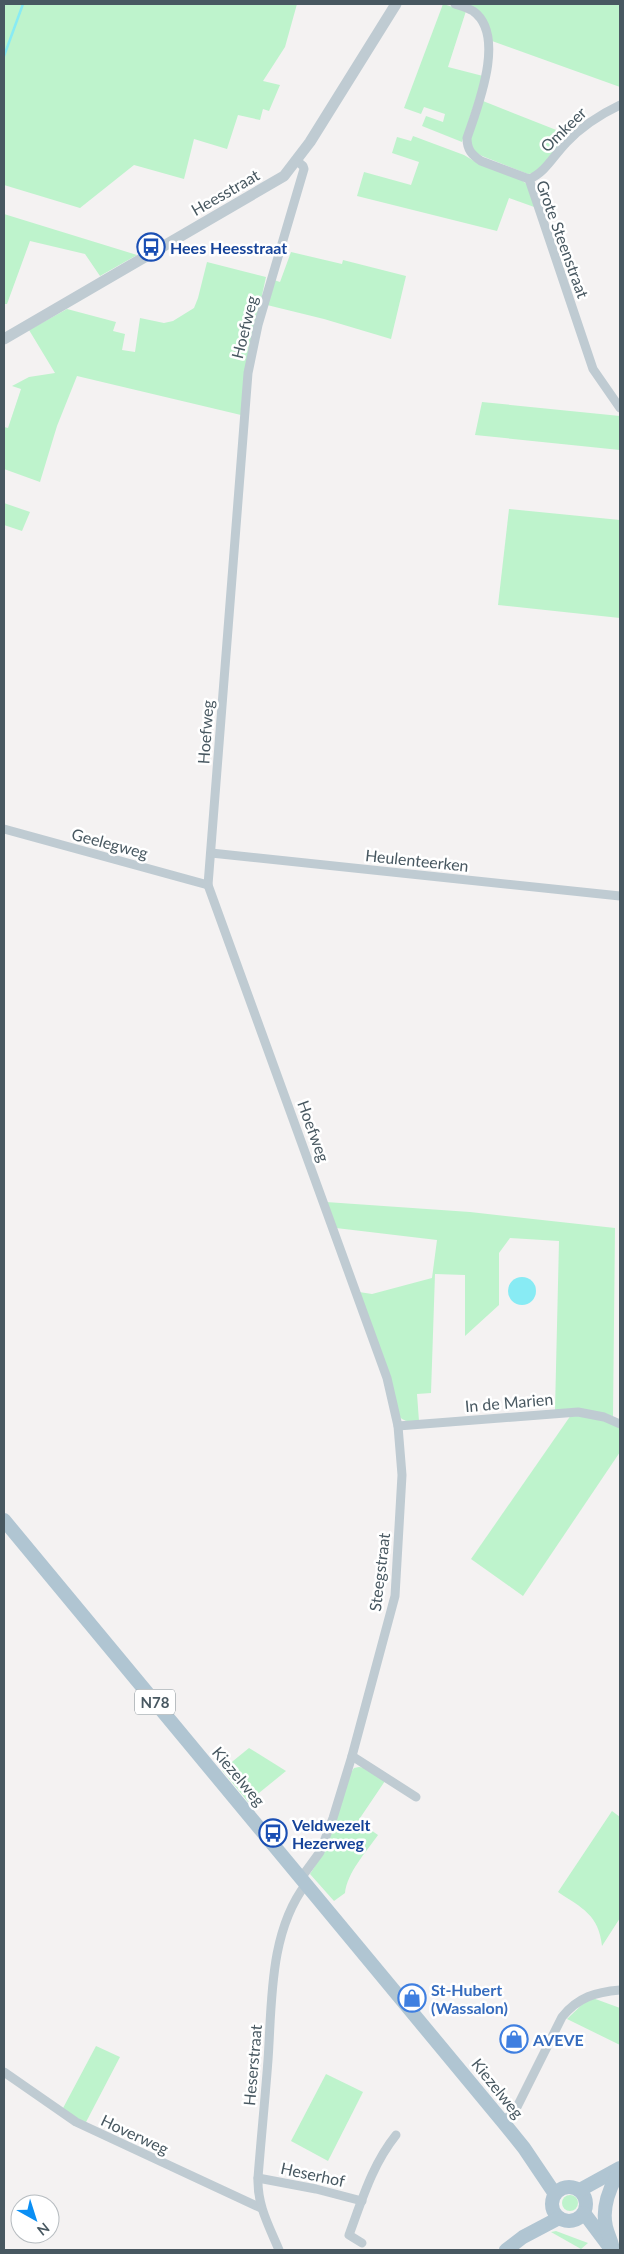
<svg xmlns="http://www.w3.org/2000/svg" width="624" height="2254" font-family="Lato,sans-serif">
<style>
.green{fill:#bef3cc}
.water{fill:#88ebf4}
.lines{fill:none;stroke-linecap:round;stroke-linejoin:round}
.stream{stroke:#88ebf4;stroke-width:2.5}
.minor{stroke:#bfcbd2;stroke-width:9}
.tertiary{stroke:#bfcbd2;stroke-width:11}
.primary{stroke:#b0c5d2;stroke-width:14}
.labels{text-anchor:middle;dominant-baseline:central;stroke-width:5;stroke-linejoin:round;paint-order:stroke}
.shield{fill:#fff;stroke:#7f8a90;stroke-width:1}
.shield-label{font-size:15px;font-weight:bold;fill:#485861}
.street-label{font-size:16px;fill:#485861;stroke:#fff}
.transit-label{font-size:16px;font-weight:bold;fill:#164399;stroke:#fff;text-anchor:start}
.shop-label{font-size:16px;font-weight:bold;fill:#366cbe;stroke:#fff;text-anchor:start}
</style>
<rect width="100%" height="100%" fill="#f4f2f2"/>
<!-- green -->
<g class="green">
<path d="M4,4H297L285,47L263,81L280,85L269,111L263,109L260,120L238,115L227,149L194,139L184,179L134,165L80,208L4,185Z"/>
<path d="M443,4L466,11L448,67L483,76L462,142L422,126L426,116L443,122L445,114L424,107L421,114L404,108Z"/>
<path d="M462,4H620V87L492,41L488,28Z"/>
<path d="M483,101L569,135L535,173L528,174L482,156L475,152L469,139Z"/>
<path d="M413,136L464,155L479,164L520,179L528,185L537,208L509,198L497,231L357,196L364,172L411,185L419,162L392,153L397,137L411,141Z"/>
<path d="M4,214L137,255L100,276L85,254L30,241L7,304H4Z"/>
<path d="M291,252L342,264L343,260L406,276L391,339L324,319L267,305L274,280L280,282Z"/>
<path d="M207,262L266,277L250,351L241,415L77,376L57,426L40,482L4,469V427L8,428L21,389L12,386L29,377L55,373L29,330L67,309L116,322L113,331L125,334L122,350L135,352L140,318L164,323L173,321L194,308L198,298Z"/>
<path d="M482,402L620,416V450L475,435Z"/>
<path d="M4,503L30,512L22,531L4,525Z"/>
<path d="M509,509L620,520V618L498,605Z"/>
<path d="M326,1202L470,1212L615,1228L613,1417L555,1410L559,1241L510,1238L499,1253V1305L465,1336V1275L435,1274L431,1393L417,1394L419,1421C410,1421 404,1423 398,1415L359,1292L372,1294L432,1278L437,1240L336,1228Z"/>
<path d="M571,1415H590L620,1427V1452L523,1596L471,1559Z"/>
<path d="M249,1748L286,1771L248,1802L222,1770Z"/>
<path d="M359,1767L366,1768L385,1781L358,1821L378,1835C366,1852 347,1873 345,1893L334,1901L310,1874C331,1843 339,1810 350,1774L354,1768Z"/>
<path d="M612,1811L620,1817V1918L602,1946C599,1915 582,1908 558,1892Z"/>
<path d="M590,1997L620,2008V2045L567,2019Z"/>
<path d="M96,2046L120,2057L85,2124L62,2110Z"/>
<path d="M326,2074L363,2092L328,2161L291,2141Z"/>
<circle cx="570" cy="2203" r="8"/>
<path d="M556,2231L588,2243L581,2249L551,2232Z"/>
</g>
<!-- water -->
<circle class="water" cx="522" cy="1291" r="14"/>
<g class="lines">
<!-- stream -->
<path class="stream" d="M4,56L23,4"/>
<!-- minor -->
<g class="minor">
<path d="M455,4C461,6 468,8 473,11C507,35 477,108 467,138C467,150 472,155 481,161L529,179"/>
<path d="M297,161L303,166L304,169L258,325L248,373L208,885L387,1378L398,1426L402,1475L395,1596L352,1756L333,1818L320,1852L301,1878"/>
<path d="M529,179L593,369L620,408"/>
<path d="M529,179C545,173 554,155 566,143C582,126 599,115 620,105"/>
<path d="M4,829L208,885"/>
<path d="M211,853L620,896"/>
<path d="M398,1426L578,1412L604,1417L620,1424"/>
<path d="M352,1756L416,1797"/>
<path d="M4,2072L76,2122L261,2208"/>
<path d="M503,2122L516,2109L562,2017C578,1997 596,1992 620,1990"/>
<path d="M258,2178L316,2189L362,2201"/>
<path d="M362,2243L349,2235C362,2200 372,2165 396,2135"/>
<path d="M279,2250C269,2226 257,2205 258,2178C261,2139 265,2100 268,2060C272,2003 269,1932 306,1884"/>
</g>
<!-- tertiary -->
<path class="tertiary" d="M4,339L284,176L310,142L396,4"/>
<!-- primary -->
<g class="primary">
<path d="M4,1520L503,2122L524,2148L555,2194"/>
<circle cx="569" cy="2204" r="17"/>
<path d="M580,2190L620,2168"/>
<path d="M584,2213L608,2245"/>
<path d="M506,2250L523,2237L559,2218"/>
<path d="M613,2250C612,2242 608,2235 606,2227C602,2210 608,2192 616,2177"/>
</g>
</g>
<!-- icons -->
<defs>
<g id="bus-ring" transform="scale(1.4375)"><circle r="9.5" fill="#fff" stroke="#1a4fb4" stroke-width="1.5"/><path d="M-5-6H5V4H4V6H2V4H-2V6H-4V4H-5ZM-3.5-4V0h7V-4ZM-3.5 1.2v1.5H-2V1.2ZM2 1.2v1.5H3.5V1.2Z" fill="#1a4fb4"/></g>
<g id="shop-ring" transform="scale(1.4375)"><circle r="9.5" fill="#fff" stroke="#3f7fe0" stroke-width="1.5"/><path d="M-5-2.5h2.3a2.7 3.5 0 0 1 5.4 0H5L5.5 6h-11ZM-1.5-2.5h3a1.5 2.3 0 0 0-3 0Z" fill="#3f7fe0"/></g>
</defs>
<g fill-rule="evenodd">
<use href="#bus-ring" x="151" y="247"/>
<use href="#bus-ring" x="273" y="1833"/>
<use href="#shop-ring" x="412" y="1998"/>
<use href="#shop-ring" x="514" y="2039"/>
</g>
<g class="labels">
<!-- shield labels -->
<rect class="shield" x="135" y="1689.5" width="40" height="25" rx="4"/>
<g class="shield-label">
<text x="155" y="1702">N78</text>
</g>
<!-- street labels -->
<g class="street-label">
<text transform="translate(563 129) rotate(-44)">Omkeer</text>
<text transform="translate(225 192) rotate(-30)">Heesstraat</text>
<text transform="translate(563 239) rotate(70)">Grote Steenstraat</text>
<text transform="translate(244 327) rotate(-76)">Hoefweg</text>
<text transform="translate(205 732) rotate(-86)">Hoefweg</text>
<text transform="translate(110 843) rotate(15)">Geelegweg</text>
<text transform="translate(417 860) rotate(6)">Heulenteerken</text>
<text transform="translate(314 1131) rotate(70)">Hoefweg</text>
<text transform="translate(509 1402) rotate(-5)">In de Marien</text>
<text transform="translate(379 1572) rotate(-83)">Steegstraat</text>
<text transform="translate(239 1776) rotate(50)">Kiezelweg</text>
<text transform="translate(252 2065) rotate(-85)">Heserstraat</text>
<text transform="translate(498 2088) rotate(51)">Kiezelweg</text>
<text transform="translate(135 2134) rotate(25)">Hoverweg</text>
<text transform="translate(313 2174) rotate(12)">Heserhof</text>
</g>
<!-- transit labels -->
<g class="transit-label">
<text x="170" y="247">Hees Heesstraat</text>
<text x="292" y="1824">Veldwezelt<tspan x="292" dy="18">Hezerweg</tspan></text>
</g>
<!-- shop labels -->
<g class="shop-label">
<text x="431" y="1989">St-Hubert<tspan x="431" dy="18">(Wassalon)</tspan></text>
<text x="533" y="2039">AVEVE</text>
</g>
</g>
<!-- border -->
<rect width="624" height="2254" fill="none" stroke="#485861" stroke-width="10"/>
<!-- north arrow -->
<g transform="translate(35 2219) rotate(141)"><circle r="24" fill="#ffffff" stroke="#b6bcc0"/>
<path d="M0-4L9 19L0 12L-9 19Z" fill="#0b8ff4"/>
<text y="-8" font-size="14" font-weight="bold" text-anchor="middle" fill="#485861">N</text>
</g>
</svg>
